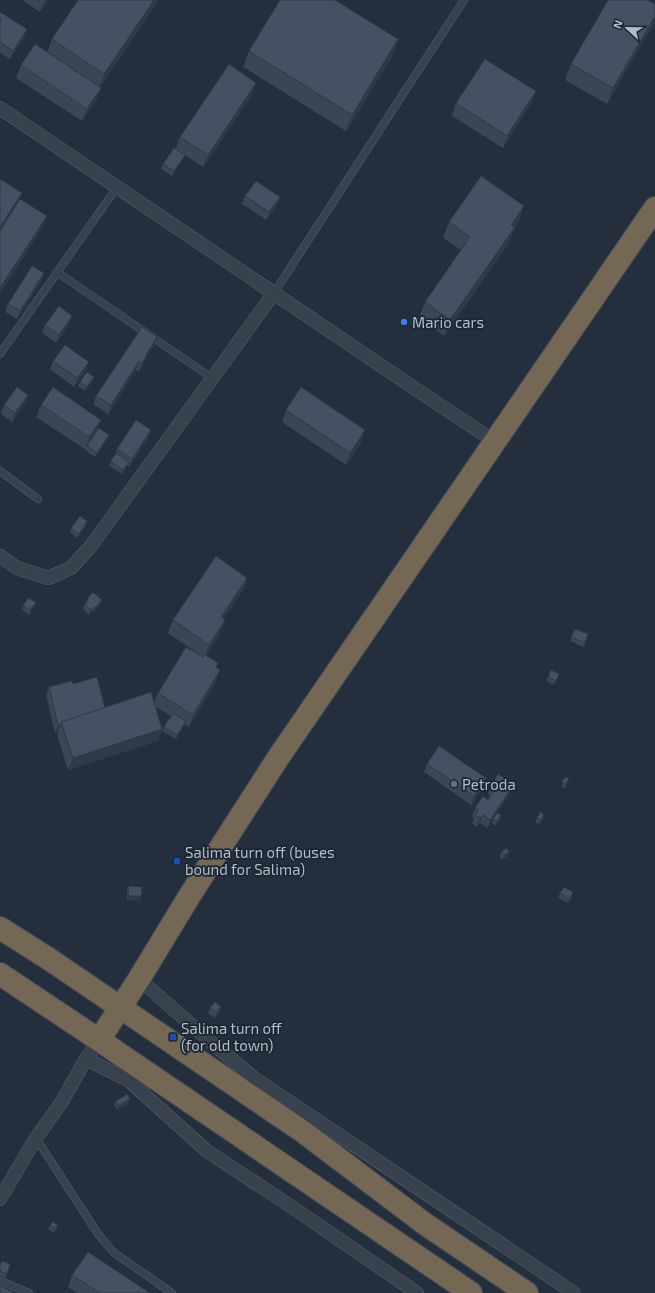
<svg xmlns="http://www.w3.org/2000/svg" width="655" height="1293" font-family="'Exo 2',sans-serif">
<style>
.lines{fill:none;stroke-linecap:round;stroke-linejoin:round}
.lane-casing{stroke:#565f6c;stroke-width:8}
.street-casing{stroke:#565f6c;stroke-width:14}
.highway-casing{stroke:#434c59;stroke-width:24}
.lane{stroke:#38414e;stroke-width:7}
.street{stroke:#38414e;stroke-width:13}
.highway{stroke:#746855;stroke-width:22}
.wall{fill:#3b4654}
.shaded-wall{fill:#303945}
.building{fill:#455162;stroke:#303945}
.shop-dot{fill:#3f7fe0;stroke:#1d2633;stroke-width:1.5}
.service-dot{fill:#5c6f8a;stroke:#1d2633;stroke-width:1.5}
.transit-dot{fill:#1a4fb4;stroke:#1d2633;stroke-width:1.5}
.labels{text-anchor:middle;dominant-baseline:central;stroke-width:3.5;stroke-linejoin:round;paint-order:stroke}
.poi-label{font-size:15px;fill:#b4bcc9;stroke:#1d2633;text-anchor:start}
</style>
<rect width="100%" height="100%" fill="#242f3e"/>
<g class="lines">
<!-- lane casing -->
<g class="lane-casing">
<g id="lane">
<path d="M57,272L212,378"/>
<path d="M274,293L464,0"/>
<path d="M0,354L117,187"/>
<path d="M0,471L38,499"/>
<path d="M36,1138L98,1234L113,1252L172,1293"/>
<path d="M0,1281L29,1293"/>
</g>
</g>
<!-- street casing -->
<g class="street-casing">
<g id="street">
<path d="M0,108L423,394L494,441"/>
<path d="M0,556L17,568L48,578L71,568L91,546L274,293"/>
<path d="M139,979L212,1043L254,1078L574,1293"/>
<path d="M86,1059L128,1080L207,1151L292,1207L417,1293"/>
<path d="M0,1199L36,1138L61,1103L86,1059L99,1040"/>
</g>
</g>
<!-- highway casing -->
<g class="highway-casing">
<g id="highway">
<path d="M0,928L49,959L302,1131L425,1224L527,1293"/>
<path d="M0,974L99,1040L471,1293"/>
<path d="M99,1040L139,979L190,895L278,758L655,208"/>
</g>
</g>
<!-- lane -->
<use href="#lane" class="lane"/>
<!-- street -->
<use href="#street" class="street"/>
<!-- highway -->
<use href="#highway" class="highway"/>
</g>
<!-- wall -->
<g class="wall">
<path d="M22,0H48L40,12Z"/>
<path d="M159,0L100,87L101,88L96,100L82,121L16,78L21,65L47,52L52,39Z"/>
<path d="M655,4V21L654,23L607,104L565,80L571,64Z"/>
<path d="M0,12L24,38L10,59L0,53Z"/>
<path d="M398,39L393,55L346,131L243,67L249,51Z"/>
<path d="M256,83L252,95L203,167L185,155L183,159L172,176L161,169L163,164L176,149L180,137Z"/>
<path d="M536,91L531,103L503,148L452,116L456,103Z"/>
<path d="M245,196L280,197L277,205L266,220L242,204Z"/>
<path d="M524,206L518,222L515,227L509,243L444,336L419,318L425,302L461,250L443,238L449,222Z"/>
<path d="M44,273L41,281L17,319L5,312L8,304Z"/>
<path d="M72,316L69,324L56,343L42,333L45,325Z"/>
<path d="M157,337L154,345L146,357L143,365L139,371L136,370L108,414L93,404L96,396Z"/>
<path d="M53,361L86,370L74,387L50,369Z"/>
<path d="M92,381L85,391L78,386L80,382Z"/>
<path d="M25,403L12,422L1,414L4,405Z"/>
<path d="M41,405L101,420L97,432L109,435L107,439L95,457L85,450L86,447L85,449L36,417Z"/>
<path d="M286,410L361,443L346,465L282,422Z"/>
<path d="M148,438L129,467L127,466L122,474L109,466L111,461L115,454L117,449Z"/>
<path d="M86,526L77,538L70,532L71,528Z"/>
<path d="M247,578L243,590L223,619L225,620L221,632L206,655L218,663L216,667V682L189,727L184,725L176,739L162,731L164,727L171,716L156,707L162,729L158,741L68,770L57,735L58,733H55L46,695L49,687L73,684L105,708L154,702L158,693L203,657L168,633L173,620Z"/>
<path d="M87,599L102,600L100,605L93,612L92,611L89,615L83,609Z"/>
<path d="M36,602L34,607L29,615L22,610L23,606Z"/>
<path d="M575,629L588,634L584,647L570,641Z"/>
<path d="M559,674L554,685L546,681L548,677Z"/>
<path d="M427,764L486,778L483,787L471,805L424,772Z"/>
<path d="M565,777L569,778L565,788L561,787Z"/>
<path d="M514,784L510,793L487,828L480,823L477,827L472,823L474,818L472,816L475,808L488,800L490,796L488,794L491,786Z"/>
<path d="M544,814L543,819L539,824L535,822L537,818Z"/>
<path d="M501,815L500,820L495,826L492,823L493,819Z"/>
<path d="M502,851L508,857L502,860L500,856Z"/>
<path d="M129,886L141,896L140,901L127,900V890Z"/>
<path d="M560,893L572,897L568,903L558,898Z"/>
<path d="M210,1008L220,1011L215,1018L208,1013Z"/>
<path d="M130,1099L128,1104L117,1110L114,1105L116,1101Z"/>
<path d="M50,1225H58L54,1233L48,1229Z"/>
<path d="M10,1264L5,1278L0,1276V1265Z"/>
<path d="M72,1275L150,1293H77L68,1287Z"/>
</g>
<!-- shaded-wall -->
<g class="shaded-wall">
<path d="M46,0H48L40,12L43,4Z"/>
<path d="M154,0H159L98,90L104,74Z"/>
<path d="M655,16V21L654,23L607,104L613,88Z"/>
<path d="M27,29L24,38L10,59L13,51Z"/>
<path d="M398,39L393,55L346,131L352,115Z"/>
<path d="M256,83L252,95L203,167L208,155Z"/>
<path d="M101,88L96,100L82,121L87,109Z"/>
<path d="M536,91L531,103L503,148L507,136Z"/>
<path d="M185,155L183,159L172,176L174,171Z"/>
<path d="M22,193L16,209L0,234V227Z"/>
<path d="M280,197L277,205L266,220L269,212Z"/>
<path d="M524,206L518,222L505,241L511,225Z"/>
<path d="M47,216L42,228L0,294V288Z"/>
<path d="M515,227L509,243L444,336L450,320Z"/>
<path d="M44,273L41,281L17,319L20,311Z"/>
<path d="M72,316L69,324L56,343L59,335Z"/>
<path d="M157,337L154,345L146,357L143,365L139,371L145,356Z"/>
<path d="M139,361L136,370L108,414L111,405Z"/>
<path d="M89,362L86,370L74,387L77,378Z"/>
<path d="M94,377L92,381L85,391L87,387Z"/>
<path d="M28,395L25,403L12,422L15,413Z"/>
<path d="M101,420L96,432L85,449L89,437Z"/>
<path d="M151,430L148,438L129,467L132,459Z"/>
<path d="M365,430L361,443L346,465L350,453Z"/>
<path d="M109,435L107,439L95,457L97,453Z"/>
<path d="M129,462L127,466L122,474L123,470Z"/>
<path d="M87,521L86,526L77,538L79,534Z"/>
<path d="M247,578L243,590L216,629L221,617Z"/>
<path d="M102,600L100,605L93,612L95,608Z"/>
<path d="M36,602L34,607L29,615L30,610Z"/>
<path d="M94,607L92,611L89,615L91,610Z"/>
<path d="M225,620L221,632L204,657L209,645Z"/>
<path d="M220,670L216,682L189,727L193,715Z"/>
<path d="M186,721L184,725L176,739L177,735Z"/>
<path d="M61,724L58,733H55L58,725Z"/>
<path d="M162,729L158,741L68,770L73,758Z"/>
<path d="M486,778L483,787L471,805L474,796Z"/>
<path d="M514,784L510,793L487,828L490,820Z"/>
<path d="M483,815L480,823L477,827L480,818Z"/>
<path d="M501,815L500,820L495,826L497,821Z"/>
<path d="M509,852L508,857L502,860L504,855Z"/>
<path d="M128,896H141L140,901L127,900Z"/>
<path d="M221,1007L220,1011L215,1018L216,1013Z"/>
<path d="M130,1099L128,1104L117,1110L118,1106Z"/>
</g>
<!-- building -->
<g class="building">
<path d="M37,0H46L43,4Z"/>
<path d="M78,0H154L104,74L52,39Z"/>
<path d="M280,0H335L398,39L352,115L249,51Z"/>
<path d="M608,0H648L655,4V16L613,88L571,64Z"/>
<path d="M0,12L27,29L13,51L0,42Z"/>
<path d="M35,44L101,88L87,109L21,65Z"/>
<path d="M485,59L536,91L507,136L456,103Z"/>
<path d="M229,64L256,83L208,155L180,137Z"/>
<path d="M174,148L185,155L174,171L163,164Z"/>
<path d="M481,176L524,206L511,225L515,227L450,320L425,302L470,237L449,222Z"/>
<path d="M0,179L22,193L0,227Z"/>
<path d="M256,181L280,197L269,212L245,196Z"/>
<path d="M20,199L47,216L0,288V231Z"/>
<path d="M32,266L44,273L20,311L8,304Z"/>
<path d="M59,306L72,316L59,335L45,325Z"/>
<path d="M142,327L157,337L145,356L146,357L142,363L139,361L111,405L96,396Z"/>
<path d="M65,345L89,362L77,378L53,361Z"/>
<path d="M87,372L94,377L87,387L80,382Z"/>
<path d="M17,387L28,395L15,413L4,405Z"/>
<path d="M53,387L101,420L89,437L41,405Z"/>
<path d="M301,387L365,430L350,453L286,410Z"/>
<path d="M136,420L151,430L132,459L117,449Z"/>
<path d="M99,428L109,435L97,453L87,446Z"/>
<path d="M116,453L129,462L123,470L111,461Z"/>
<path d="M80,516L87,521L79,534L71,528Z"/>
<path d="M216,556L247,578L221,617L225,620L209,645L173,620Z"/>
<path d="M93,592L102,600L95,608L94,607L91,610L85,605L88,601L87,599Z"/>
<path d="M28,598L36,602L30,610L23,606Z"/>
<path d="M575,629L588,634L585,643L571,637Z"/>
<path d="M186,647L203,657L204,654L218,663L216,667L220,670L193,715L158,693Z"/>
<path d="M551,670L559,674L556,681L548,677Z"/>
<path d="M97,677L105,708L61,722V724L58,725L49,687L72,681L73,684Z"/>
<path d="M151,692L162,729L73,758L61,722Z"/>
<path d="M173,713L186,721L177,735L164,727Z"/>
<path d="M439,746L486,778L474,796L427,764Z"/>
<path d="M498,774L514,784L490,820L483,815L480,818L475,815L478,810L475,808L483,796L488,800L495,788L491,786Z"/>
<path d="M565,777L569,778L566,784L562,782Z"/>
<path d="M540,812L544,814L541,820L537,818Z"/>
<path d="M497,813L501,815L497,821L493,819Z"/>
<path d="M507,848L509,852L504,855L502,851Z"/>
<path d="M129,886L142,887L141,896H128Z"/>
<path d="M564,887L573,892L570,899L560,893Z"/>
<path d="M215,1002L221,1007L216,1013L210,1008Z"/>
<path d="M127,1094L130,1099L118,1106L116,1101Z"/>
<path d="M53,1222L58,1225L55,1229L50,1225Z"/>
<path d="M88,1252L150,1293H100L72,1275Z"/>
<path d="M2,1261L10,1264L7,1274L0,1271V1265Z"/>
<path d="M0,1286L15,1293H0Z"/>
</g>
<!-- markers -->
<circle class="shop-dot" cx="404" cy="322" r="4"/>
<circle class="service-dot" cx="454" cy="784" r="4"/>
<g class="transit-dot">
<rect x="173" y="857" width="8" height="8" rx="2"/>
<rect x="169" y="1033" width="8" height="8" rx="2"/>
</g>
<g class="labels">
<!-- poi labels -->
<g class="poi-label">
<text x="412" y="322">Mario cars</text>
<text x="462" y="784">Petroda</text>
<text x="185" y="852">Salima turn off (buses<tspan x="185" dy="17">bound for Salima)</tspan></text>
<text x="181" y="1028">Salima turn off<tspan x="181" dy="17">(for old town)</tspan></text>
</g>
</g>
<!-- north arrow -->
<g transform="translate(627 28) rotate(292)" stroke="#1d2633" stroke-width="3" paint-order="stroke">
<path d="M0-3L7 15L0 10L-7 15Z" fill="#b4bcc9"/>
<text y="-6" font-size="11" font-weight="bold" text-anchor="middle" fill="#b4bcc9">N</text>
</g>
</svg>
